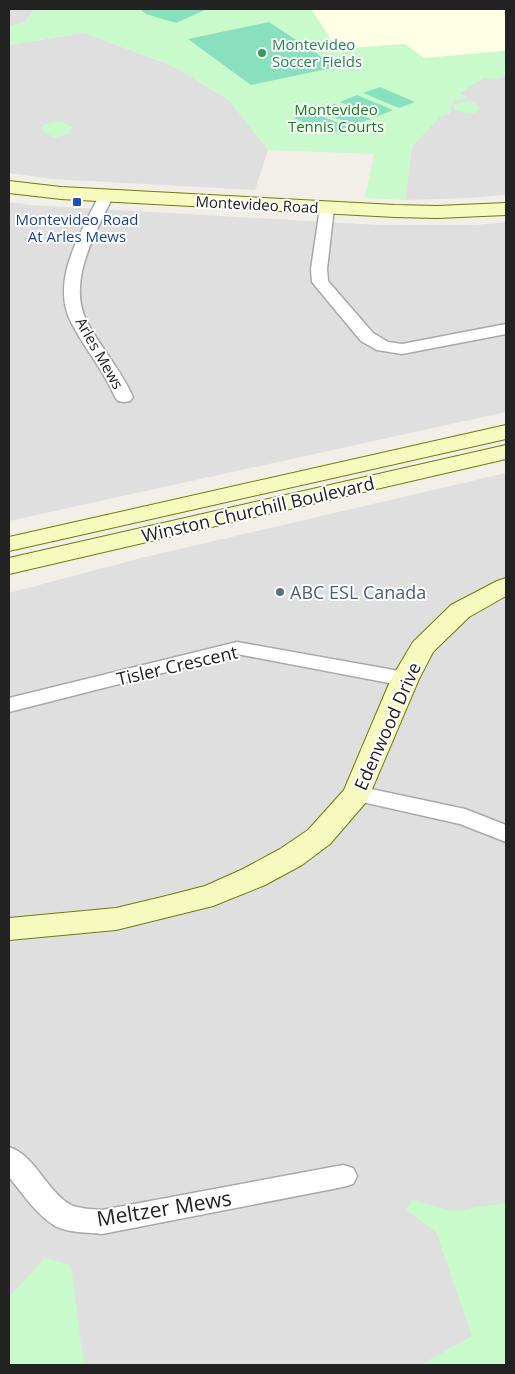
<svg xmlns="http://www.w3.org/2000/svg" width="515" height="1374" font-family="'Open Sans',sans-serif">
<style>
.residential{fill:#e0dfdf}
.education{fill:#ffffe5}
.park{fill:#c8facc}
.pitch{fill:#88e0be}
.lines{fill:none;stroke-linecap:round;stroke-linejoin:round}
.street-casing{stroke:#a9a9a9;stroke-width:3}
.secondary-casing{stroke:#707d05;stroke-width:2}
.street{fill:#fff;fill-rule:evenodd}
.secondary{fill:#f7fabf;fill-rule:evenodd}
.leisure-dot{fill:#2e9e5b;stroke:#fff;stroke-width:2}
.transit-dot{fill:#1a4fb4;stroke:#fff;stroke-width:2}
.service-dot{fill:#5c6f8a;stroke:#fff;stroke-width:2}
.labels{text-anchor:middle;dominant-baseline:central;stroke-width:4;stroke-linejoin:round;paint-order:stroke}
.far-leisure-label{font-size:15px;fill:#27864d;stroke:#fff;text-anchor:start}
.far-park-label{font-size:15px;fill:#0c8416;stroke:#fff}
.far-street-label{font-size:15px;fill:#222;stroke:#fff}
.far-transit-label{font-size:15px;fill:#164399;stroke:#fff}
.street-label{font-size:18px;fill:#222;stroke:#fff}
.service-label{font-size:18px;fill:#4e5e75;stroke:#fff;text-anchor:start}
.near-street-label{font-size:21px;fill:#222;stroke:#fff}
</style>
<rect width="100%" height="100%" fill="#f2efe9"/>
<!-- residential -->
<g class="residential">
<path d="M9,9H35L25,22L9,26Z"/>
<path d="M84,33L173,66L229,100L268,150L255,190L52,179L9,173V45Z"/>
<path d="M506,76V195L469,198L405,200L412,146L441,116L450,113L452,101L467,97L458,94L484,77L494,79Z"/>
<path d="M9,202L30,205L378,225H476L506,222V412L9,521Z"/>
<path d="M506,473V1365H9V593L141,558Z"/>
</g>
<!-- education -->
<path class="education" d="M311,9H506V51L424,58L405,44L337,49Z"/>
<!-- park -->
<g class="park">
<path d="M35,9H311L337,49L405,44L424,58L506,51V71L504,72L506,76L494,80L484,78L459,94L468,97L453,101L450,113L441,116L412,146L405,200L365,198L374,154L268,150L229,100L173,66L84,33L9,45V26L25,22Z"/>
<path d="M467,101L475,103L479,107L477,112L469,114L455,110L453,105Z"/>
<path d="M60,121L73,127L68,134L54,138L40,129L45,124Z"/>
<path d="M412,1200L453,1211L506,1203V1365H413H420L472,1336L436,1232L406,1210Z"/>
<path d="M45,1258L71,1265L84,1365H9V1297Z"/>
</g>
<!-- pitch -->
<g class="pitch">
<path d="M140,9H207L176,23L146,14Z"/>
<path d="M269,22L337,67L251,85L188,39Z"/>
<path d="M380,87L415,102L399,108L363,93Z"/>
<path d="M357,95L393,110L376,117L340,102Z"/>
<path d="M335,104L371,119L353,125L317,110Z"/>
<path d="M312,112L348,127L330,134L294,118Z"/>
</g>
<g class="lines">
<!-- street casing -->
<g class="street-casing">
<g id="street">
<path d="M106,192L111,193L113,196C96,233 66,281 87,322C101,348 121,370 133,397L130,401L124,402L118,401L115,397C103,369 84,348 71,322C50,281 81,232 99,196L101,193Z"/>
<path d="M327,204L332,205L334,208L327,269L328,281L373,333L388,342L402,344L506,324V334L402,354L377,350L361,341L312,282L311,269L320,208L322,205Z"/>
<path d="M237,642L405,672L412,674L416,679L412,684L405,686L237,654L9,712V698Z"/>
<path d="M357,786L465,809L506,825V842L460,824L349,799L346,794L349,789Z"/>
<path d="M9,1147C36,1156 46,1191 71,1205C79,1209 93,1209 102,1210L343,1165L353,1168L357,1176L353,1184L343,1187L102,1234C88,1232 68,1233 55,1226C37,1215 22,1193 9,1177Z"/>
</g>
</g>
<!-- secondary casing -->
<g class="secondary-casing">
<g id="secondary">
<path d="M9,181L61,187L395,205L437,206L506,203V215L437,218L395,217L61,199L9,193Z"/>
<path d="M506,425V439L9,551V537Z"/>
<path d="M506,445V459L9,574V558Z"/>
<path d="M506,578V596L469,617L433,652L419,679L367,801L330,844L302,865L265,885L213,906L116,930L9,940V918L116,908L166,896L205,886L243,869L280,849L308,830L344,790L391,679L413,642L451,605L497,581Z"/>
</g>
</g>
<!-- street -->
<use href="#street" class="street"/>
<!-- secondary -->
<use href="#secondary" class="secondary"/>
</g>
<!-- markers -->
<circle class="leisure-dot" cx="262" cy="53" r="5"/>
<rect class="transit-dot" x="72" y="197" width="10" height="10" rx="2.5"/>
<circle class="service-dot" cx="280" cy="592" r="5"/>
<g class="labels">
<!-- far-leisure labels -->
<g class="far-leisure-label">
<text x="272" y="44">Montevideo<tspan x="272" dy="17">Soccer Fields</tspan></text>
</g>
<!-- far-park labels -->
<g class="far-park-label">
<text x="336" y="109">Montevideo<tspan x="336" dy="17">Tennis Courts</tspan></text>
</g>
<!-- far-street labels -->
<g class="far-street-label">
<text transform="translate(257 204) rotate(3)">Montevideo Road</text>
<text transform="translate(100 353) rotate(60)">Arles Mews</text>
</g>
<!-- far-transit labels -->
<g class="far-transit-label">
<text x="77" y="219">Montevideo Road<tspan x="77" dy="17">At Arles Mews</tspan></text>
</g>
<!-- street labels -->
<g class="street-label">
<text transform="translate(258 509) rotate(-13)">Winston Churchill Boulevard</text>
<text transform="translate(177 665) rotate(-13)">Tisler Crescent</text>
<text transform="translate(387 726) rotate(-66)">Edenwood Drive</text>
</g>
<!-- service labels -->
<g class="service-label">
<text x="290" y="592">ABC ESL Canada</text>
</g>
<!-- near-street labels -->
<g class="near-street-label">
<text transform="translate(164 1208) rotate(-9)">Meltzer Mews</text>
</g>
</g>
<!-- border -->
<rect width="515" height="1374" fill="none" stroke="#222222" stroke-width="20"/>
</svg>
